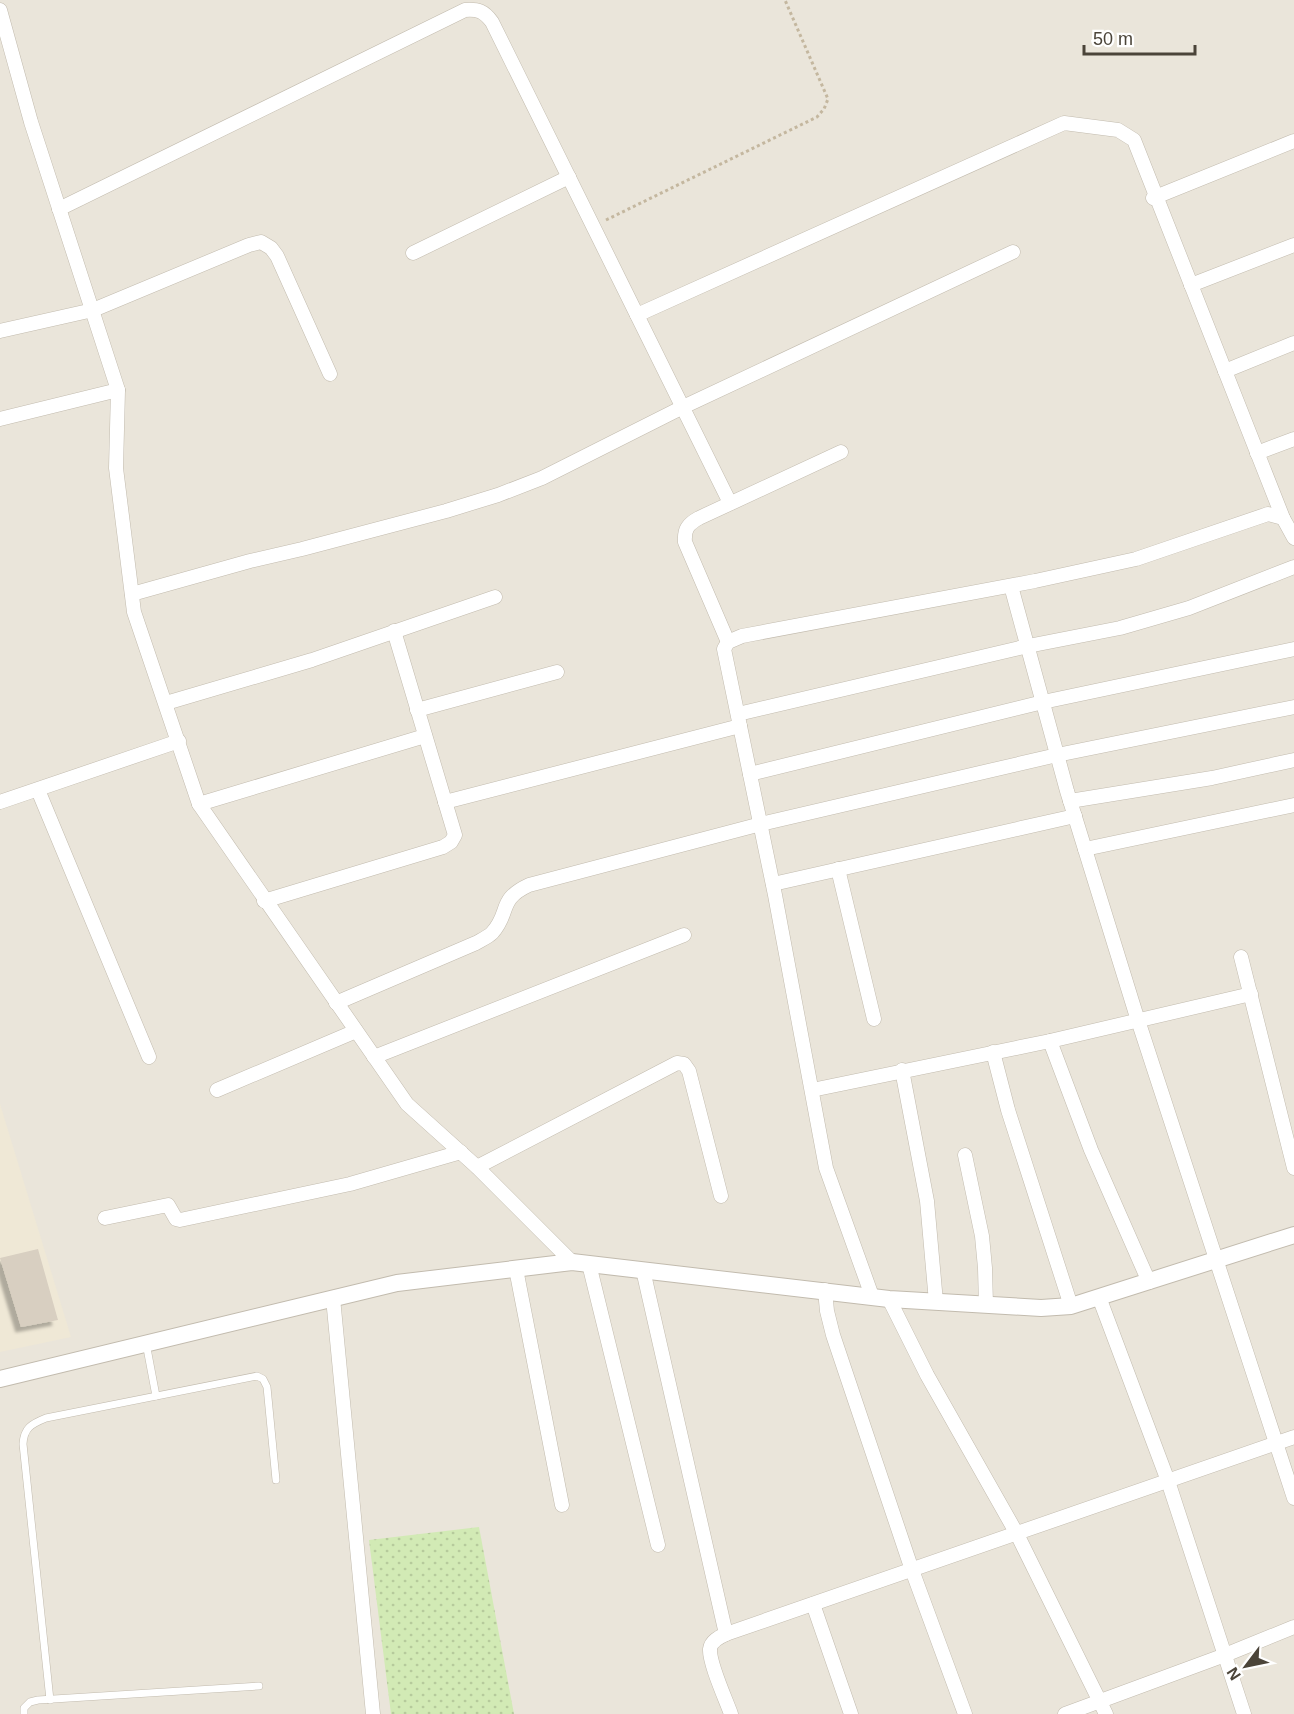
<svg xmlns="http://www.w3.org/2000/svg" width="1294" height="1714" font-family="Helvetica,sans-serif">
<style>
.residential{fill:#eae5da}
.education{fill:#efe8d6}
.park{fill:url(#park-dots)}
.building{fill:#d8cfc1;filter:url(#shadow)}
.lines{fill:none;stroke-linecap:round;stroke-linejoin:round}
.service-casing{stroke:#c2bbae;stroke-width:8}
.minor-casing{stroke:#c2bbae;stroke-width:15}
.tertiary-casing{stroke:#c2bbae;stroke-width:18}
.path{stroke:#c4b79f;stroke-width:3;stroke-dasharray:3 3;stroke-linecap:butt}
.service{stroke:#fff;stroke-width:7}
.minor{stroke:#fff;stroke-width:14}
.tertiary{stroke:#fff;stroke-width:16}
</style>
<defs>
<pattern id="park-dots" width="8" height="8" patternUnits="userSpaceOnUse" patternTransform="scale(1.5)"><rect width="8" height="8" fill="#d2eab5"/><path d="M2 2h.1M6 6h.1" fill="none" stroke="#b6ca9c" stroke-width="1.8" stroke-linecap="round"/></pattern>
<filter id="shadow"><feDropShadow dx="-5.5" dy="5.5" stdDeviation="1.5" flood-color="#0004"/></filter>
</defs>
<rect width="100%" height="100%" fill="#f6f3ec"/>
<!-- residential -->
<rect class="residential" x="0" y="0" width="1294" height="1714"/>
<!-- education -->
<path class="education" d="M0,1104L71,1337L0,1352Z"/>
<!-- park -->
<path class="park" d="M479,1527L514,1714H391L369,1540Z"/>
<!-- building -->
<path class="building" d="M38,1249L58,1320L21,1327L0,1258Z"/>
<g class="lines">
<!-- service casing -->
<g class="service-casing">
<g id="service">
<path d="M146,1343L156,1396"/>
<path d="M50,1700L23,1444C24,1428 31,1424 46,1418L257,1376L263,1379L267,1387L276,1480"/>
<path d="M24,1714V1708L30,1702L38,1700L259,1686"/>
</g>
</g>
<!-- minor casing -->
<g class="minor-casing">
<g id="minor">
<path d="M0,10L31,122L118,390L116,468L134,612L199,804L407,1104L477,1167L572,1262"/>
<path d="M1153,198L1294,141"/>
<path d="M59,209L465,10C478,9 484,11 492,22L730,503"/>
<path d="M413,253L569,177"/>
<path d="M1191,285L1294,245"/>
<path d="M637,315L1064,123L1118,130L1134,140L1283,518"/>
<path d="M0,331L93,310L249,245L261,242L271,248L277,256L330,374"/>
<path d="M1225,371L1294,343"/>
<path d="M0,419L118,390"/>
<path d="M1257,453L1294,439"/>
<path d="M1011,586L1067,791L1135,1011L1294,1498"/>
<path d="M132,594L250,561L302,549L446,511L498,495L542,478L683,407L1013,252"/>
<path d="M728,642L685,542C684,529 688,524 699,518L841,452"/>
<path d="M166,703L312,660L495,597"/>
<path d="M417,710L557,672"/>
<path d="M738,714L1028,646L1120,628L1189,608L1294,567"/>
<path d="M750,774L1043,702L1294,649"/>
<path d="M38,790L149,1057"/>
<path d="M1070,801L1212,778L1294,760"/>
<path d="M0,802L179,741"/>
<path d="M445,802L740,726"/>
<path d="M199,804L425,736"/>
<path d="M1085,849L1294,805"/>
<path d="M838,869L874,1019"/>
<path d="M773,884L1075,816"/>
<path d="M264,901L443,847L451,842L455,835L394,631"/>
<path d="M1241,957L1294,1168"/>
<path d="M336,1003L476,943C481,940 488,937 492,933C511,912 497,900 529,885L761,824L1057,755L1294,707"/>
<path d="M1050,1041L1091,1150L1149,1282"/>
<path d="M993,1052L1008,1110L1071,1306"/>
<path d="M374,1057L684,935"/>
<path d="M902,1070L927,1201L936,1302"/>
<path d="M217,1090L356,1031"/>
<path d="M812,1090L1050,1041L1251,994"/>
<path d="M965,1155L982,1236L985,1268L986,1305"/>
<path d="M477,1167L677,1063L684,1064L689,1071L721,1196"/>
<path d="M105,1218L168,1205L176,1219L180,1220L350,1184L461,1152"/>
<path d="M589,1264L658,1545"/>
<path d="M516,1269L562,1505"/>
<path d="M643,1270L726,1634"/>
<path d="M825,1290L827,1311L833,1335L912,1570L965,1714"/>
<path d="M872,1296L826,1168L775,895L724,649L728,642L742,636L1035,581L1136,559L1268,514L1283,518L1294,538"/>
<path d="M1099,1297L1168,1481L1244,1714"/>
<path d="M333,1298L373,1714"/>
<path d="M889,1299L927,1375L1017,1534L1106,1714"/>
<path d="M813,1604L851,1714"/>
<path d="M731,1714C726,1700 709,1663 710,1649C711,1641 719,1637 726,1634L1294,1437"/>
<path d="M1065,1714L1225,1655L1294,1627"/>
</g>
</g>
<!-- tertiary casing -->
<g class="tertiary-casing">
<path id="tertiary" d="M0,1379L397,1283L572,1262L889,1299L1041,1308L1071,1306L1294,1235"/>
</g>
<!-- path -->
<path class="path" d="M606,220L817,117L824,109L828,99L785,0"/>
<!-- service -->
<use href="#service" class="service"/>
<!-- minor -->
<use href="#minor" class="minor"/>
<!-- tertiary -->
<use href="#tertiary" class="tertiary"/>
</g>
<!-- north arrow -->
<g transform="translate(1246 1666) rotate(238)" stroke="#ffffff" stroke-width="4.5" paint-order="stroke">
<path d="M0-4.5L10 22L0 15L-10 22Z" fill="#4b4439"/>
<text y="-9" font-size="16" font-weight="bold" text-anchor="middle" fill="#4b4439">N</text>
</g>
<!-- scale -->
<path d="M1084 45v9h111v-9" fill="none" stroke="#4b4439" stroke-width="3"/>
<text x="1093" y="45" font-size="18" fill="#4b4439" stroke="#ffffff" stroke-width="4.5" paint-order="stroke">50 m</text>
</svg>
